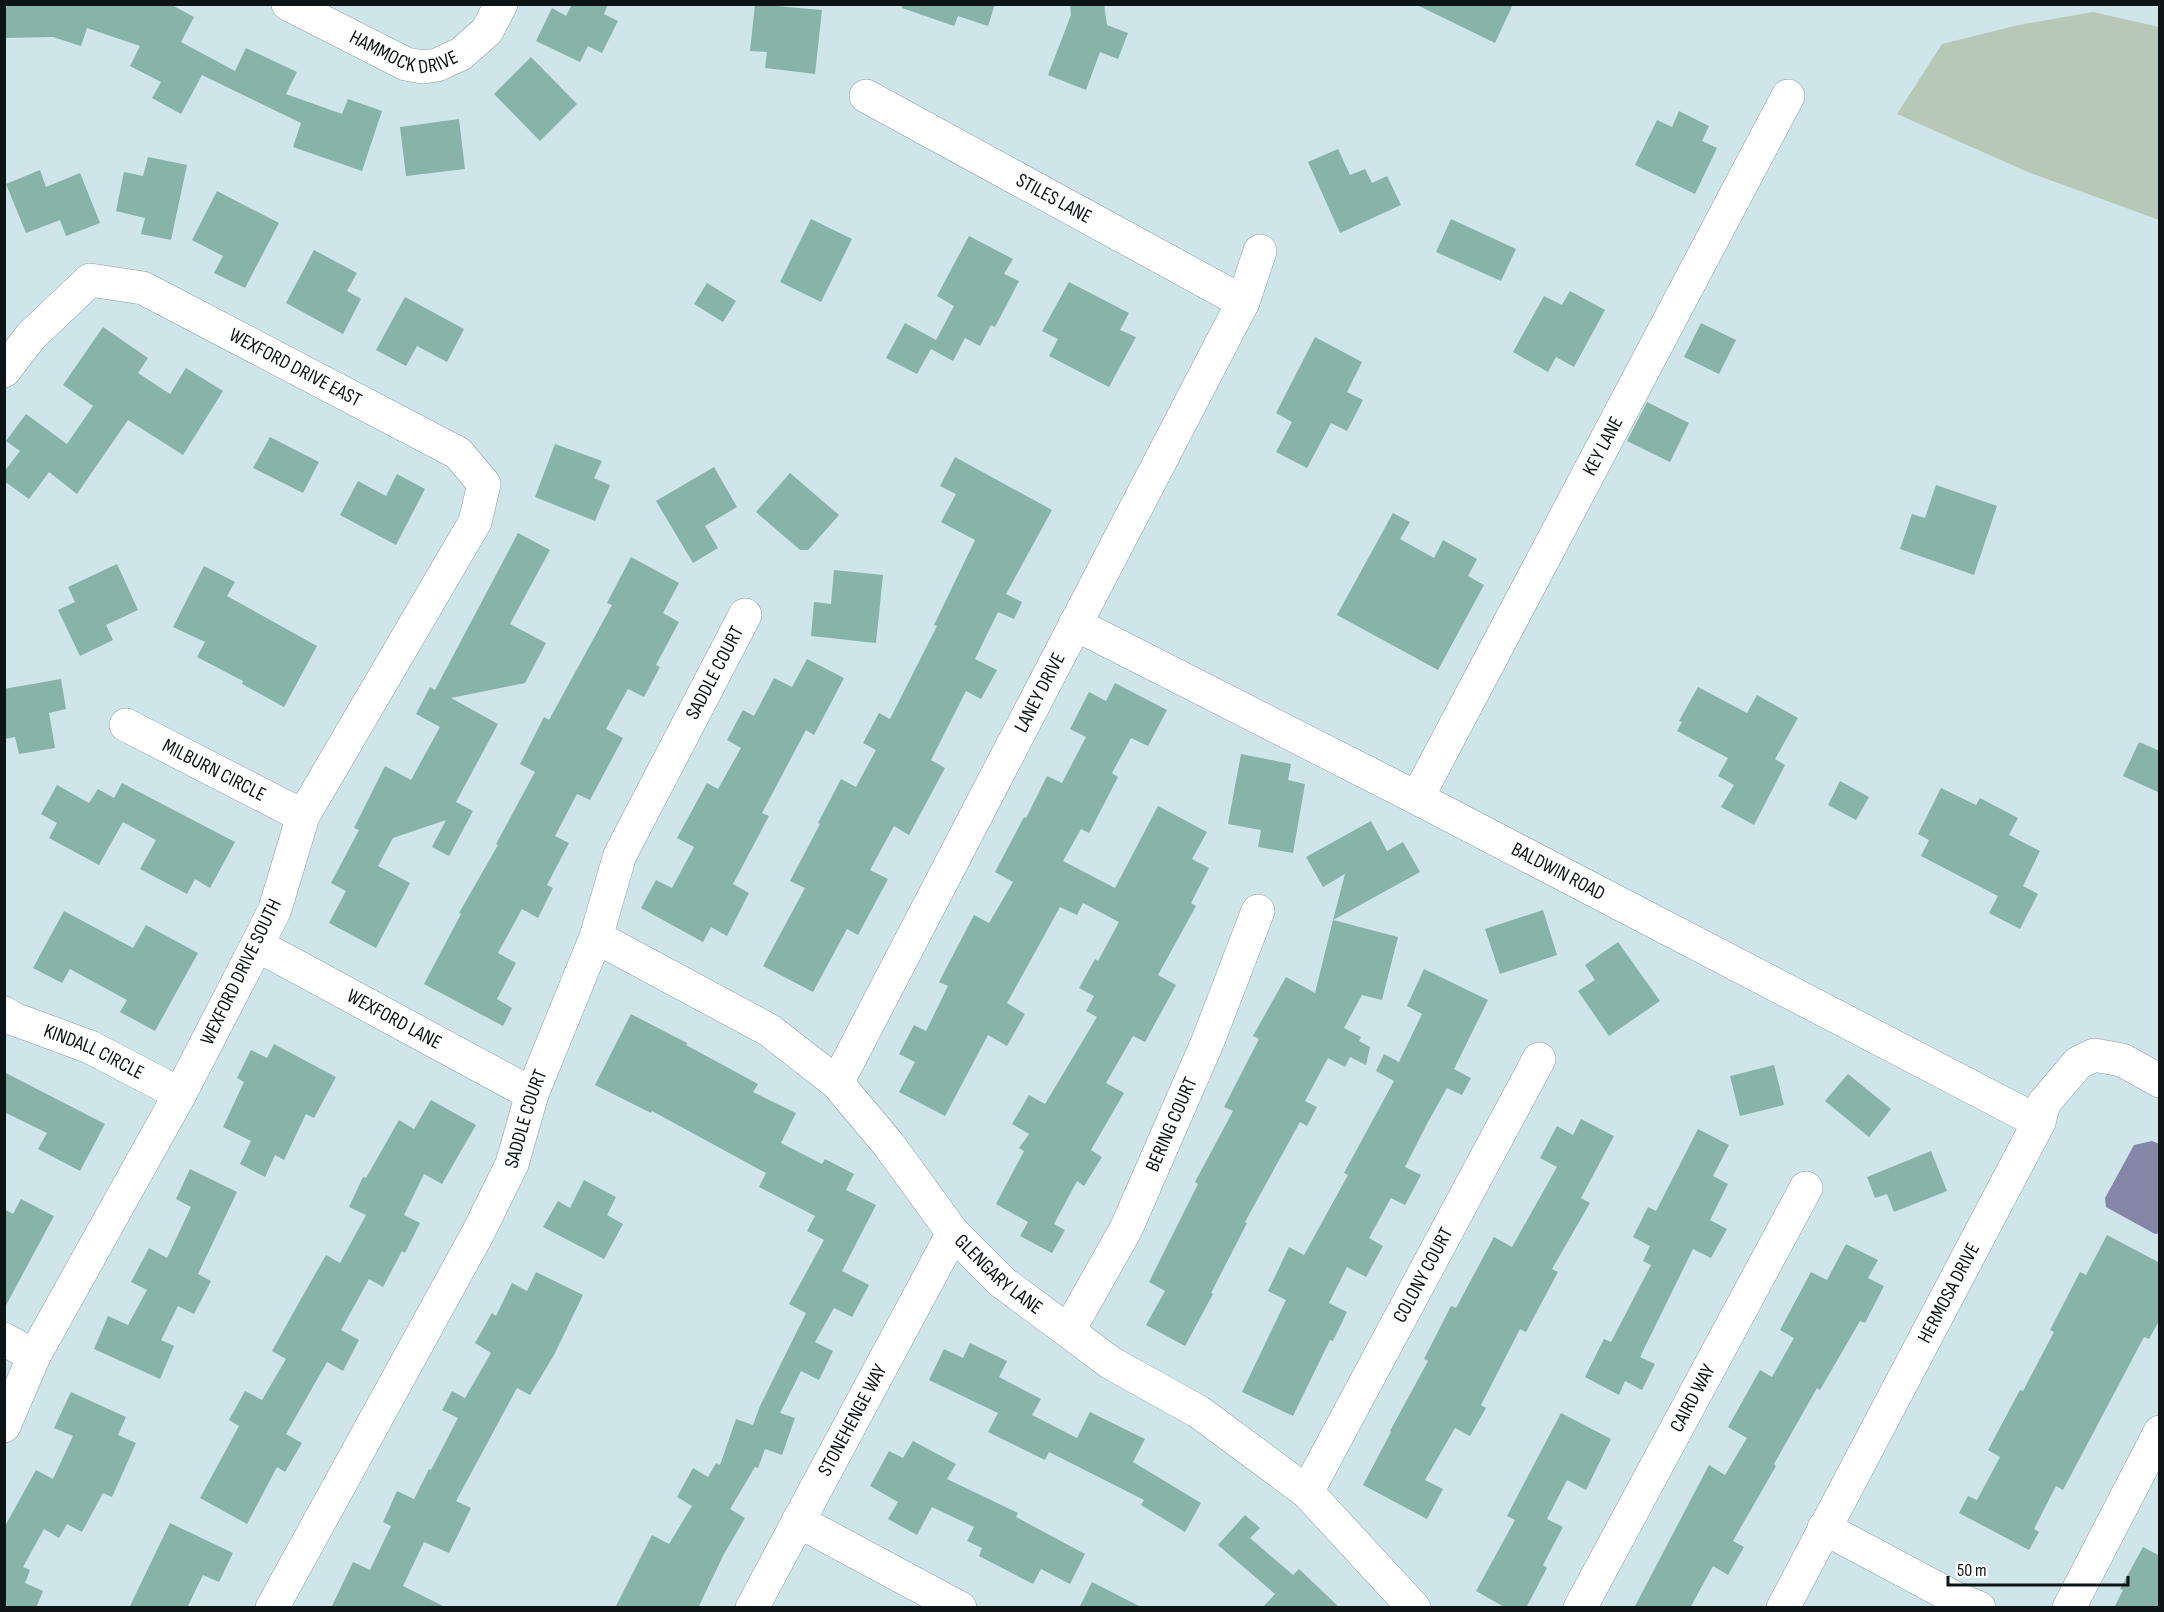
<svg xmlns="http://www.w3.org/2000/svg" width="2164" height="1612" font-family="'Sofia Sans Condensed',sans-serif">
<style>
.green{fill:#b7c8b6}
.water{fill:#8487a8}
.building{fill:#88b3a9}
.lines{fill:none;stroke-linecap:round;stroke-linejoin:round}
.minor-casing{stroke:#8a9fa4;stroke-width:34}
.minor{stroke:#fff;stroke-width:33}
.labels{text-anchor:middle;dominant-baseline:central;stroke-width:5;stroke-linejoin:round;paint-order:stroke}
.street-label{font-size:20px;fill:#0c1415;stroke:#fff}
</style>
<rect width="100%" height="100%" fill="#cee5ea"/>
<!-- green -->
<path class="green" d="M2093,12L2159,27V220L2028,172L1897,114L1942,44L2019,25Z"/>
<!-- water -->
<path class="water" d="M2152,1141L2160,1144V1233L2155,1234L2106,1207L2105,1198L2134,1145Z"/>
<!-- building -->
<g class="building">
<path d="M5,4H170L194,17L181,42L235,71L246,48L297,72L286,94L342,114L348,99L382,111L362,171L293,147L301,123L202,75L181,114L152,98L161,82L130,66L140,46L87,28L81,46L53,37L5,38Z"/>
<path d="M572,4H608L604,14L618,21L602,53L588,46L580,62L536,41L552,8L566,16Z"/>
<path d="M755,4L822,10L815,74L765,68L767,52L750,51Z"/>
<path d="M902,4H995L988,26L958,16L954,26L902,8Z"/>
<path d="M1070,4H1104L1107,25L1128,33L1118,59L1100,52L1086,90L1048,75L1071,15Z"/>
<path d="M1415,4H1513L1495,43Z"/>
<path d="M531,57L577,104L540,141L494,94Z"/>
<path d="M1679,111L1709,126L1702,141L1717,148L1695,194L1635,165L1657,120L1672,127Z"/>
<path d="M459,119L465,169L406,176L400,127Z"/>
<path d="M1338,149L1350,175L1365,169L1372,183L1387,176L1401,205L1340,233L1308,162Z"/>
<path d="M148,157L187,165L171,240L141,234L145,218L116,211L124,172L143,176Z"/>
<path d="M40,170L46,187L80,173L100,223L66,236L60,220L26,233L6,184Z"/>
<path d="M217,191L279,223L245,288L214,273L223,256L192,240Z"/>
<path d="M811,219L852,239L821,302L780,282Z"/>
<path d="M1451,219L1516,249L1501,281L1436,252Z"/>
<path d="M969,236L1013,259L1004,274L1019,281L995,327L991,325L980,346L965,338L953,361L931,349L917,374L886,358L905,323L936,340L954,306L937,296Z"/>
<path d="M314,250L357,273L347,291L361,299L343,334L286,303Z"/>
<path d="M1069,282L1129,313L1120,330L1136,337L1109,387L1049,356L1058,339L1042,331Z"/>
<path d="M707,283L736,301L723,322L694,304Z"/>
<path d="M1570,291L1605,310L1574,367L1556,357L1548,372L1513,352L1544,296L1562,305Z"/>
<path d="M405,297L464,329L447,362L417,346L406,366L376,350Z"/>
<path d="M1701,323L1736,340L1719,374L1684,357Z"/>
<path d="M103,327L148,358L138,373L170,394L186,368L223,391L183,455L128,420L77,494L49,472L29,499L4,481V472L20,451L6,441L26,414L67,444L93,406L63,385Z"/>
<path d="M1315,337L1362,362L1347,392L1363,400L1347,431L1331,423L1307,468L1276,452L1292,422L1276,413Z"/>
<path d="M1647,402L1689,423L1670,462L1627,441Z"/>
<path d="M270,437L319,462L303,493L253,468Z"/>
<path d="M555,444L602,461L594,478L610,485L595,521L535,497Z"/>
<path d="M955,457L1052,510L1006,594L1022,602L1014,619L998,612L975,659L997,670L981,699L966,691L931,760L945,768L909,835L894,826L870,870L888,879L858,935L847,929L813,992L763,966L805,888L790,881L820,824L818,823L841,779L856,787L876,750L863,743L879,713L890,719L937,626L934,625L975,540L941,522L956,494L940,486Z"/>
<path d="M714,467L737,507L705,526L718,548L693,563L656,501Z"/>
<path d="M790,473L839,515L808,550H800L756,512Z"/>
<path d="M397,474L425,489L396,545L340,515L358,481L386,496Z"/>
<path d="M1936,485L1997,506L1974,575L1900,549L1912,514L1925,518Z"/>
<path d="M1393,513L1410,522L1400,539L1434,558L1443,540L1477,559L1468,576L1484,585L1438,670L1337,615Z"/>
<path d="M518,533L550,550L510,624L546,643L525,683L451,698L498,724L456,802L473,811L449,856L432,847L446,820L393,838L378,866L410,883L376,948L329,923L346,891L331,883L359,830L354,828L385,766L411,780L440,727L416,714L430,687L435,690Z"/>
<path d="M631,557L679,583L663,613L679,622L656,665L660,667L644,697L628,689L606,729L623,738L590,800L577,794L555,836L569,843L547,885L553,888L538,918L522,909L498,953L516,963L497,999L512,1008L503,1026L424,984L461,914L459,913L498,845L496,844L535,772L520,764L544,717L549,720L612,605L607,603Z"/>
<path d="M117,564L138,610L106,625L113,640L80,656L58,610L75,602L68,587Z"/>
<path d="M204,566L235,582L227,596L317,646L284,707L242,684L243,681L197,657L205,642L173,627Z"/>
<path d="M834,570L883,575L876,643L811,636L814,602L831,604Z"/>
<path d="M807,659L844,678L814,735L806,730L762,813L769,816L733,884L749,893L727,936L711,927L703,942L641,908L656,880L672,888L694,847L677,838L707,783L718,789L741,748L727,740L743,710L754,716L774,678L792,687Z"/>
<path d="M61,679L66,709L49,713L55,748L19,754L15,737L4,739V689Z"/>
<path d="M1115,683L1167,710L1148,746L1131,738L1112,773L1118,777L1089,833L1081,829L1063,861L1115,888L1158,806L1207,832L1192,859L1209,868L1191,903L1196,906L1158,975L1176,985L1145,1042L1133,1036L1106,1083L1124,1093L1091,1150L1102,1157L1084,1186L1077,1181L1054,1224L1065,1230L1052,1253L1020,1236L1028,1222L996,1204L1024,1151L1019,1148L1029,1134L1012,1124L1029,1095L1045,1104L1097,1017L1086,1011L1094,996L1079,988L1095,959L1098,961L1119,922L1083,903L1077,915L1060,907L1007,1003L1025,1014L1007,1046L988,1035L945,1116L899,1092L915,1062L899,1054L914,1025L926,1031L948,986L939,982L974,915L989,923L1013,882L995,872L1024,817L1026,818L1047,776L1062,783L1086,737L1070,729L1089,692L1106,701Z"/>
<path d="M1698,687L1747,713L1757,695L1798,718L1775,759L1785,765L1754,825L1721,807L1734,785L1718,776L1728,758L1677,731L1682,722L1679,721Z"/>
<path d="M2139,742L2160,751V793L2123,776Z"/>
<path d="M1241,754L1291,764L1288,780L1305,784L1293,853L1258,847L1261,830L1228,824Z"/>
<path d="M1840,781L1869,797L1856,820L1828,805Z"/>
<path d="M122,783L235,842L210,888L195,879L187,894L140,869L156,840L123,822L99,865L49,838L57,823L41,814L57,785L89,803L98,789L114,798Z"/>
<path d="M1941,788L1976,805L1980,798L2018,818L2009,835L2040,851L2023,886L2038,894L2020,929L1989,913L1998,896L1921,856L1929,840L1918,834Z"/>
<path d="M1371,821L1387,851L1403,842L1420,872L1333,920L1345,874L1323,887L1306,857Z"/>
<path d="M1543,910L1557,955L1500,974L1485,929Z"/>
<path d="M64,911L133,948L146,925L198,953L155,1031L120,1012L127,1000L70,969L62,983L33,968Z"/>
<path d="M1333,920L1398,937L1382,1000L1362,995L1344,1028L1361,1037L1359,1041L1370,1047L1366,1065L1350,1057L1345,1067L1328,1058L1305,1101L1317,1107L1307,1126L1300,1122L1245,1222L1247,1223L1211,1293L1213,1294L1185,1346L1146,1325L1165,1291L1149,1282L1198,1184L1195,1182L1233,1111L1224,1107L1259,1039L1253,1036L1286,977L1315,993Z"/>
<path d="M1618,942L1660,1001L1609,1036L1578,991L1595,980L1585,965Z"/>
<path d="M1424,969L1488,1000L1454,1069L1471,1078L1462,1095L1447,1088L1428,1122L1405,1167L1421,1175L1405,1205L1391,1198L1369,1238L1383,1246L1366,1277L1347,1267L1329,1303L1347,1312L1333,1341L1330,1340L1293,1416L1242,1392L1286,1300L1268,1291L1289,1247L1304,1255L1348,1175L1344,1173L1394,1081L1376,1071L1384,1054L1399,1062L1422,1014L1407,1006Z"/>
<path d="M631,1014L687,1043L686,1045L758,1084L753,1092L796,1113L781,1143L822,1164L825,1159L854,1174L846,1190L876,1205L842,1271L869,1285L852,1317L834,1308L815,1342L833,1351L819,1380L801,1371L780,1413L795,1418L782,1455L765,1449L758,1468L755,1467L730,1509L745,1518L724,1554L698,1608H615L652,1535L669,1544L692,1506L677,1497L693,1468L708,1477L716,1463L720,1465L736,1419L753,1425L760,1406L806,1313L789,1304L824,1240L807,1231L815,1216L759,1187L766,1173L652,1111L651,1113L595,1085Z"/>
<path d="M274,1044L336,1077L314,1118L306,1114L284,1160L275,1155L265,1177L240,1164L251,1141L223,1127L244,1082L237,1078L251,1050L267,1058Z"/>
<path d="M1774,1065L1784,1105L1740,1116L1730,1076Z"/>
<path d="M4,1072L105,1124L80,1171L38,1149L47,1133L4,1112Z"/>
<path d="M1848,1074L1891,1109L1869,1137L1825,1101Z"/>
<path d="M431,1100L476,1125L442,1184L424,1174L404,1215L420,1223L405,1253L402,1251L383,1287L369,1279L341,1330L359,1340L343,1371L327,1362L286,1434L302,1443L285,1472L277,1467L247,1524L200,1498L239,1426L229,1420L245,1391L262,1400L286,1359L272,1351L297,1306L326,1255L340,1263L366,1215L349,1207L363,1177L366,1178L399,1120L414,1129Z"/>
<path d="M1581,1119L1614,1136L1581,1198L1590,1203L1552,1269L1558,1272L1526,1332L1520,1329L1481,1405L1486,1408L1470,1436L1455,1428L1425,1480L1443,1489L1427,1519L1363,1485L1391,1432L1390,1431L1428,1361L1424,1359L1451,1306L1456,1308L1494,1237L1512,1247L1557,1167L1540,1158L1557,1126L1573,1135Z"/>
<path d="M1698,1129L1729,1145L1713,1176L1728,1184L1710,1220L1727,1229L1711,1258L1693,1249L1640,1357L1655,1364L1642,1390L1625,1381L1619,1395L1585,1377L1604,1339L1611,1342L1651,1265L1643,1261L1650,1246L1633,1237L1648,1207L1656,1211Z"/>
<path d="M1931,1151L1947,1191L1894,1212L1887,1194L1875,1198L1867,1177Z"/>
<path d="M190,1169L237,1192L198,1274L211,1281L194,1314L178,1306L161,1340L174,1346L160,1379L94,1349L108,1316L128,1325L147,1290L131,1282L149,1248L167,1258L191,1207L176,1199Z"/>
<path d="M584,1180L616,1197L607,1215L623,1224L604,1259L543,1227L558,1201L570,1208Z"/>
<path d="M21,1199L54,1216L4,1309V1209L13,1214Z"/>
<path d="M2107,1235L2160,1263V1319L2149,1339L2144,1337L2063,1490L2056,1486L2034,1529L2039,1532L2029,1550L1959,1513L1968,1496L1977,1500L2000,1457L1988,1450L2020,1390L2023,1391L2054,1332L2050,1330L2080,1272L2086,1275Z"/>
<path d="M1846,1244L1878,1260L1868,1278L1884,1286L1865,1323L1860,1321L1820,1390L1817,1388L1774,1464L1776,1466L1733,1541L1744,1547L1728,1575L1713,1566L1690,1608H1634L1709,1465L1725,1475L1747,1438L1728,1427L1760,1370L1772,1377L1794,1338L1780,1330L1811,1272L1827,1280Z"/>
<path d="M536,1272L583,1295L554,1355L530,1395L517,1388L456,1501L471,1508L449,1553L424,1542L403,1586L447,1608H331L353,1562L370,1570L391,1526L383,1522L397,1491L414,1499L429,1469L431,1470L458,1418L442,1410L452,1391L465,1398L491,1353L475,1343L492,1313L496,1316L512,1283L527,1291Z"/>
<path d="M970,1343L1007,1361L999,1377L1041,1399L1032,1415L1077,1438L1090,1412L1145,1439L1133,1462L1201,1503L1185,1532L1141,1505L1144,1500L1049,1452L1045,1460L988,1432L998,1413L929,1380L944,1349L963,1358Z"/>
<path d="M71,1392L126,1417L118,1435L136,1443L112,1497L103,1493L82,1532L67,1524L59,1538L44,1529L23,1567L30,1570L25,1583L43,1591L36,1608H4V1528L36,1470L53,1479L73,1436L54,1428Z"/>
<path d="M1561,1413L1611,1439L1586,1490L1567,1480L1547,1519L1563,1527L1543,1565L1547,1568L1526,1608H1506L1476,1591L1515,1520L1507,1516Z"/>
<path d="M913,1441L956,1464L947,1479L1018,1513L1016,1517L1085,1554L1070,1584L1041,1569L1033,1584L979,1556L982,1548L967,1541L974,1527L932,1507L917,1535L888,1519L898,1502L870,1486L889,1451L903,1458Z"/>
<path d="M1245,1515L1260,1528L1250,1538L1293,1575L1299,1569L1340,1608H1262L1275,1594L1218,1545Z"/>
<path d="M170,1523L233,1553L219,1582L203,1575L187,1608H129Z"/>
<path d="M2143,1547L2160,1556V1608H2114L2123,1590L2120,1589Z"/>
<path d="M1092,1582L1143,1608H1079Z"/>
</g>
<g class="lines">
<!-- minor casing -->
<g class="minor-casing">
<g id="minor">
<path id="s1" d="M288,4L406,64L423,67L437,65L461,54L487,31L501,4"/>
<path id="s2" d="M866,96L1243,302"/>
<path id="s3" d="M4,371L31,336L90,280L143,288L458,453L484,484L475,522L303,816L275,909L257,945L180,1094L34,1356L4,1426"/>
<path id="s4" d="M1075,624L1417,798L2039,1122"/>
<path id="s5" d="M126,725L303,816"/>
<path id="s6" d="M1417,798L1788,96"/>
<path id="s7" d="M596,937L769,1030L837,1083L889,1145L953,1233L1002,1282L1111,1363L1199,1412L1307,1492L1414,1608"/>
<path id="s8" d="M257,945L532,1094"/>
<path id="s9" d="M4,1013L14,1019L90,1047L180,1094"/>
<path id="s10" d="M837,1083L1243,302L1260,251"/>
<path id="s11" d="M1069,1330L1126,1229L1208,1041L1258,911"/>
<path d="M4,1339L34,1356"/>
<path id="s12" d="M1307,1492L1539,1059"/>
<path d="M798,1521L960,1608"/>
<path d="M1824,1528L1955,1598L1979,1608"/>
<path id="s13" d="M272,1608L478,1233L512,1164L532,1094L596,937L620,855L745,615"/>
<path id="s14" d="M752,1608L953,1233"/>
<path id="s15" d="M1580,1608L1806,1188"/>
<path id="s16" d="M1783,1608L2039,1122L2044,1103L2078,1063L2094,1055L2122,1060L2160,1081"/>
<path d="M2069,1608L2160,1432"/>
</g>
</g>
<!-- minor -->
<use href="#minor" class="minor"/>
</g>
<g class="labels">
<!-- street labels -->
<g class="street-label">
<text stroke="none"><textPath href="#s1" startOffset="128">HAMMOCK DRIVE</textPath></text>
<text stroke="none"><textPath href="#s2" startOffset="214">STILES LANE</textPath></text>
<text stroke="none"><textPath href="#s3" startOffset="351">WEXFORD DRIVE EAST</textPath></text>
<text stroke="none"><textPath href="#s6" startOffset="398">KEY LANE</textPath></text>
<text stroke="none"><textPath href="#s13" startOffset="1038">SADDLE COURT</textPath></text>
<text stroke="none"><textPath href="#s10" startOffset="440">LANEY DRIVE</textPath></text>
<text stroke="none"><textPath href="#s5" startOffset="99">MILBURN CIRCLE</textPath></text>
<text stroke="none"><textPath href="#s4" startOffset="543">BALDWIN ROAD</textPath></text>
<text transform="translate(241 972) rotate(-64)">WEXFORD DRIVE SOUTH</text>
<text stroke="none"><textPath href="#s8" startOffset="156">WEXFORD LANE</textPath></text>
<text stroke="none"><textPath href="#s9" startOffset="98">KINDALL CIRCLE</textPath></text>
<text stroke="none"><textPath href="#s13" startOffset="552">SADDLE COURT</textPath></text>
<text stroke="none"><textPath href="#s11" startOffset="230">BERING COURT</textPath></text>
<text stroke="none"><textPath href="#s7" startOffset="534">GLENGARY LANE</textPath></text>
<text stroke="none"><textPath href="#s12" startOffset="246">COLONY COURT</textPath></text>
<text stroke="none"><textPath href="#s16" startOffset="356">HERMOSA DRIVE</textPath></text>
<text stroke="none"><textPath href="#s15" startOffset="238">CAIRD WAY</textPath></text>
<text stroke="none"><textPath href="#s14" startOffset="213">STONEHENGE WAY</textPath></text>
</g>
</g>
<!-- border -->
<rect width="2164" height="1612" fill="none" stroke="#0c1415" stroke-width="12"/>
<!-- scale -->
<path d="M1948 1576v9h180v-9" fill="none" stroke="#0c1415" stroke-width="3"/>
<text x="1957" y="1576" font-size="18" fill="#0c1415" stroke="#ffffff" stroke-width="4.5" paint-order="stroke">50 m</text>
</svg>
